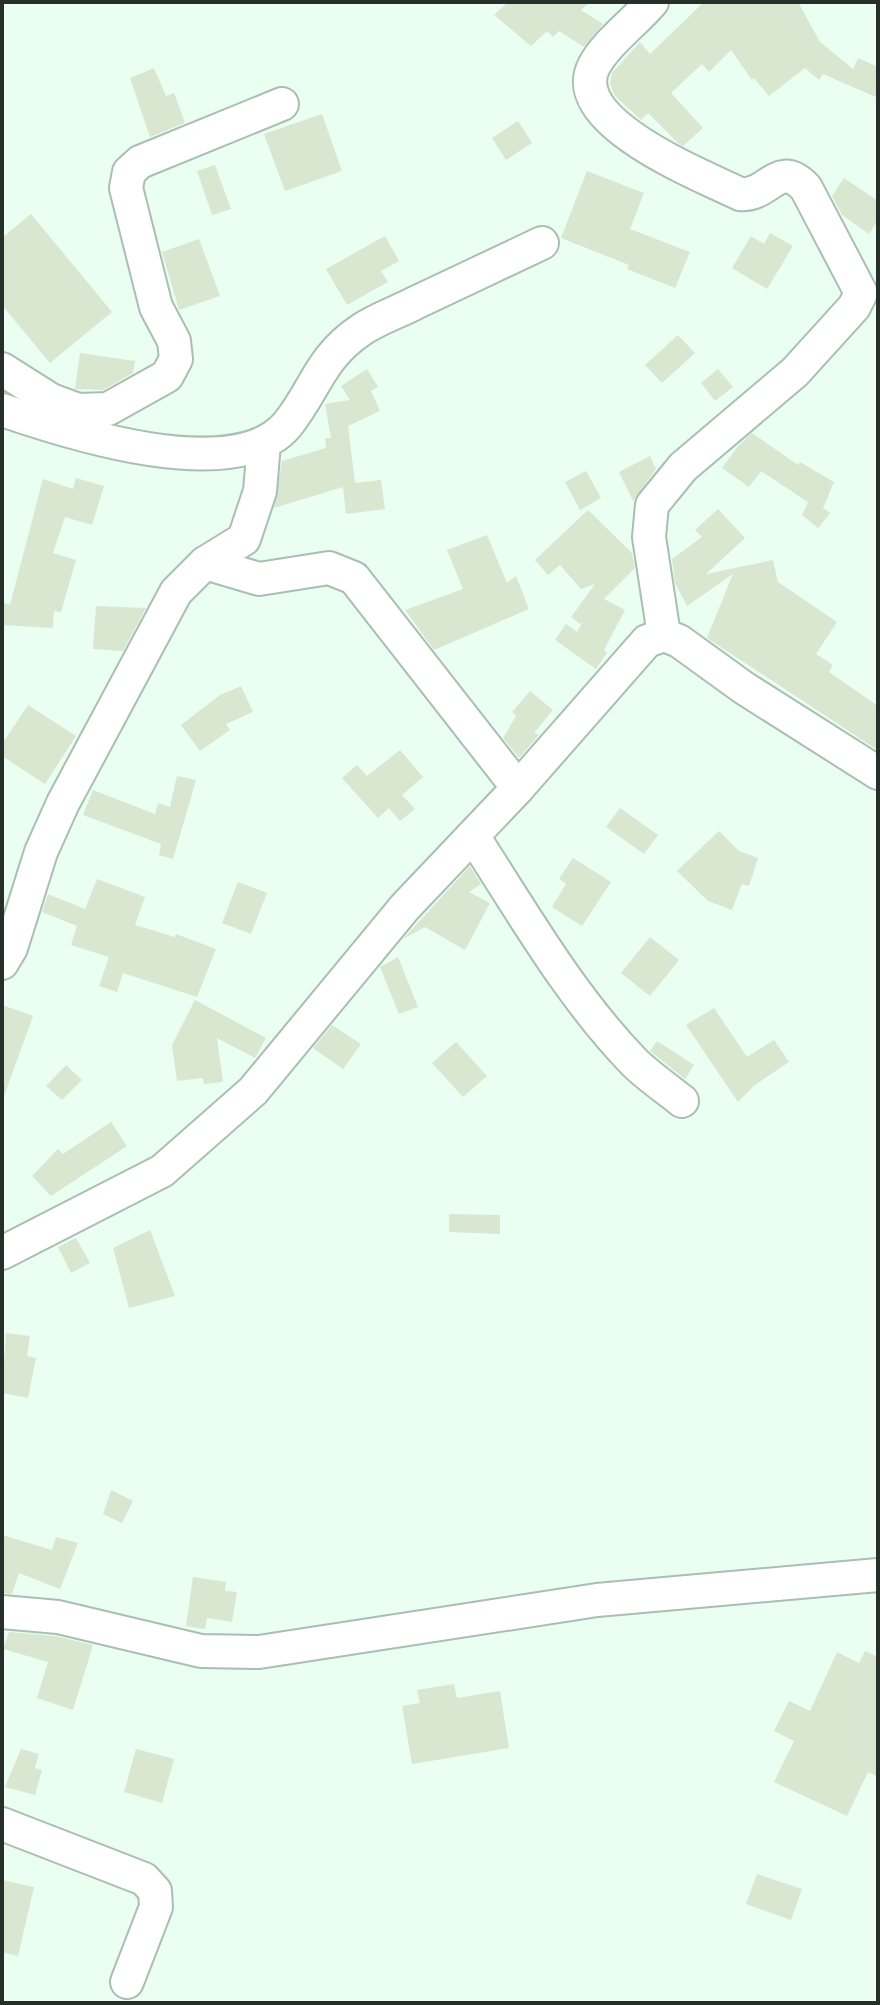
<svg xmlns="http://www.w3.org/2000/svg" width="880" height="2005" font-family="Arial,sans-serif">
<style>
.building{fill:#d9e7d1}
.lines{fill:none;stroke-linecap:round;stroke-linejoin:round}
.minor-casing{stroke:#a8bfb1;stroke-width:36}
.minor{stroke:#fff;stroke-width:32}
</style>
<rect width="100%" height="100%" fill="#eafef2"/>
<!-- building -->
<g class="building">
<path d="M508,2H590L581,10L603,24L584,47L559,31L553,37L547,31L531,46L494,15Z"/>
<path d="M704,2H798L820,42L853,69L858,58L878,67V98L823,74L819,80L805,68L769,96L754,78L752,80L731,50L709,72L702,64L671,93L703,128L683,146L679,144L648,113L641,120L615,96L610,84L612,73L640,42L650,54Z"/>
<path d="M154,68L166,96L174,93L185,123L150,137L130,78Z"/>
<path d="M322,114L342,171L285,191L264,134Z"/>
<path d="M518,121L532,143L506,160L492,138Z"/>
<path d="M215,165L231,209L212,215L197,171Z"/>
<path d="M587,171L644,193L630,229L690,252L675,288L627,269L629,265L561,238Z"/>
<path d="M844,178L878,201V220L869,234L842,215L832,196Z"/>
<path d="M31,214L112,312L50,363L2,305V238Z"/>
<path d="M770,233L793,246L767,289L732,268L751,236L764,244Z"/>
<path d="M385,236L399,261L381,271L388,282L347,305L326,269Z"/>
<path d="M199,239L220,296L179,310L162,252Z"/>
<path d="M678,335L695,353L662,383L645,365Z"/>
<path d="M80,353L135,361L133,373L103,390L75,389Z"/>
<path d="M367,369L378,387L371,391L380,411L348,426L355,483L381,480L385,509L346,514L343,487L274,508L282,461L326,448L325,438H331L325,404L350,400L341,386Z"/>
<path d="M718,369L733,387L715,401L701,383Z"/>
<path d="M752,433L798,465L800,462L834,482L823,508L830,513L818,528L802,515L808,502L761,471L749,487L722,468L738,446Z"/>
<path d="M650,456L656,469L633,501L619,472Z"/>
<path d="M586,471L601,498L580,510L565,482Z"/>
<path d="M76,478L104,486L92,525L65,517L53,553L76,560L61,612L54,611L53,628L2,625V602L10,605L43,479L73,489Z"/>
<path d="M718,509L745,538L706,574L773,560L778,582L837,622L816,654L833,665L829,672L878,706L876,749L707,638L733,574L687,606L675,583L672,559L702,537L695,530Z"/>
<path d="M588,510L632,553L635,568L604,599L625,610L604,650L607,653L596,669L555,640L566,624L577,632L583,621L580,624L571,617L595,584L581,589L560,565L548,575L535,560Z"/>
<path d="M487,535L507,583L516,576L529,609L434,650L405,610L463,589L447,550Z"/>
<path d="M96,606L146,608L123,651L93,649Z"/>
<path d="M241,686L253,712L226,724L230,730L200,751L181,725L220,695Z"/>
<path d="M530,691L553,710L534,733L539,735L519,758L503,738L516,716L512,712Z"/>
<path d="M28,705L76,736L45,784L2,756V744Z"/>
<path d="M400,750L423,777L402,795L415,809L400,821L389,808L378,818L342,778L357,765L367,776Z"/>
<path d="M177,776L196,780L173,859L159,855L161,844L83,815L93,790L155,814L158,803L170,807Z"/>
<path d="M620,808L658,835L644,854L606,827Z"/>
<path d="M719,831L739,851L758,858L749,886L742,884L732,910L708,901L677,871Z"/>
<path d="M573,858L611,882L582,926L552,907L566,884L559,879Z"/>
<path d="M470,866L481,884L469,892L490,903L465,950L425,927L403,939Z"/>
<path d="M97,879L145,897L135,925L175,937L176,934L216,949L197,997L123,973L117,992L99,986L109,957L71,945L77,926L42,912L48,894L85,909Z"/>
<path d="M238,882L267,893L251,934L222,923Z"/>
<path d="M650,937L679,960L650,996L621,973Z"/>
<path d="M398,957L418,1007L399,1014L380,967Z"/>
<path d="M195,1000L266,1038L255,1058L217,1038L223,1082L204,1084L203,1078L177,1081L172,1045Z"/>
<path d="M2,1005L33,1016L4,1096H2Z"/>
<path d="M714,1008L747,1057L774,1040L789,1062L755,1085L738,1102L686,1025Z"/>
<path d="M332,1025L361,1044L343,1069L313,1048Z"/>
<path d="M657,1041L694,1065L685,1079L650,1051Z"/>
<path d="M456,1042L487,1076L463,1097L432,1063Z"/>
<path d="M66,1065L82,1080L62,1100L46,1086Z"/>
<path d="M111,1122L127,1146L51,1196L32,1176L58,1149L63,1154Z"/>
<path d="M449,1214L500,1215V1234L449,1232Z"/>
<path d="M150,1230L175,1296L129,1308L113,1248Z"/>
<path d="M76,1238L90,1263L71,1273L58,1247Z"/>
<path d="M6,1333L30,1336L27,1356L36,1358L28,1398L2,1393Z"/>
<path d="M111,1490L133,1501L122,1523L103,1514Z"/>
<path d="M2,1535L52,1550L56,1537L78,1543L60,1589L19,1573L12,1594L2,1593Z"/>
<path d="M193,1577L226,1582L225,1591L237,1592L232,1622L207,1618L205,1629L186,1626Z"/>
<path d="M9,1632L55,1636L93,1645L73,1710L37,1698L48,1662L3,1649Z"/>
<path d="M865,1651L878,1657V1777L868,1772L847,1816L774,1782L794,1741L774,1731L789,1701L810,1711L837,1652L859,1663Z"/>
<path d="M454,1684L457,1698L500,1691L509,1748L412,1764L402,1706L420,1703L417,1690Z"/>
<path d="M21,1749L39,1754L35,1768L42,1770L35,1795L5,1787Z"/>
<path d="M136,1749L174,1759L162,1803L124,1792Z"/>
<path d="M757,1874L802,1889L791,1920L746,1904Z"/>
<path d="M2,1880L34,1887L18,1956L2,1952Z"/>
</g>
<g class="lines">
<!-- minor casing -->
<g class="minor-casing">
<g id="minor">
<path d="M652,2C635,22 606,43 594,66C565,122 703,176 740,194C769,197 778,158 806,188L861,293L854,307L795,372L683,467L652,505L649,537L664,635"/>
<path d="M2,369L51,400L78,410L108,409L167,376L176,359L174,341L156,307L126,188L129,172L140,162L282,104"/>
<path d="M2,410C66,432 234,487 287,425C315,391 319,358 361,330C377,319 398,312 415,303C457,283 500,263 542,243"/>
<path d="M205,563L259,579L329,568L354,578L518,788"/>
<path d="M473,836C523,913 570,996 634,1062C648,1076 666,1088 682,1101"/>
<path d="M2,963L11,948L41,852L63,803L176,592L205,563L244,539L260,491L264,443"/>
<path d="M2,1253L162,1171L253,1091L405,907L518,788L647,641L664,635L679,641L744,688L878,773"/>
<path d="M2,1612L58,1617L201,1651L259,1652L597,1600L878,1575"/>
<path d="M2,1824L144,1879L155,1891L156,1907L127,1982"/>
</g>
</g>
<!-- minor -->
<use href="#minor" class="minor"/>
</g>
<!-- border -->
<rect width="880" height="2005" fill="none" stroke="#262f2a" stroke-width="8"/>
</svg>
